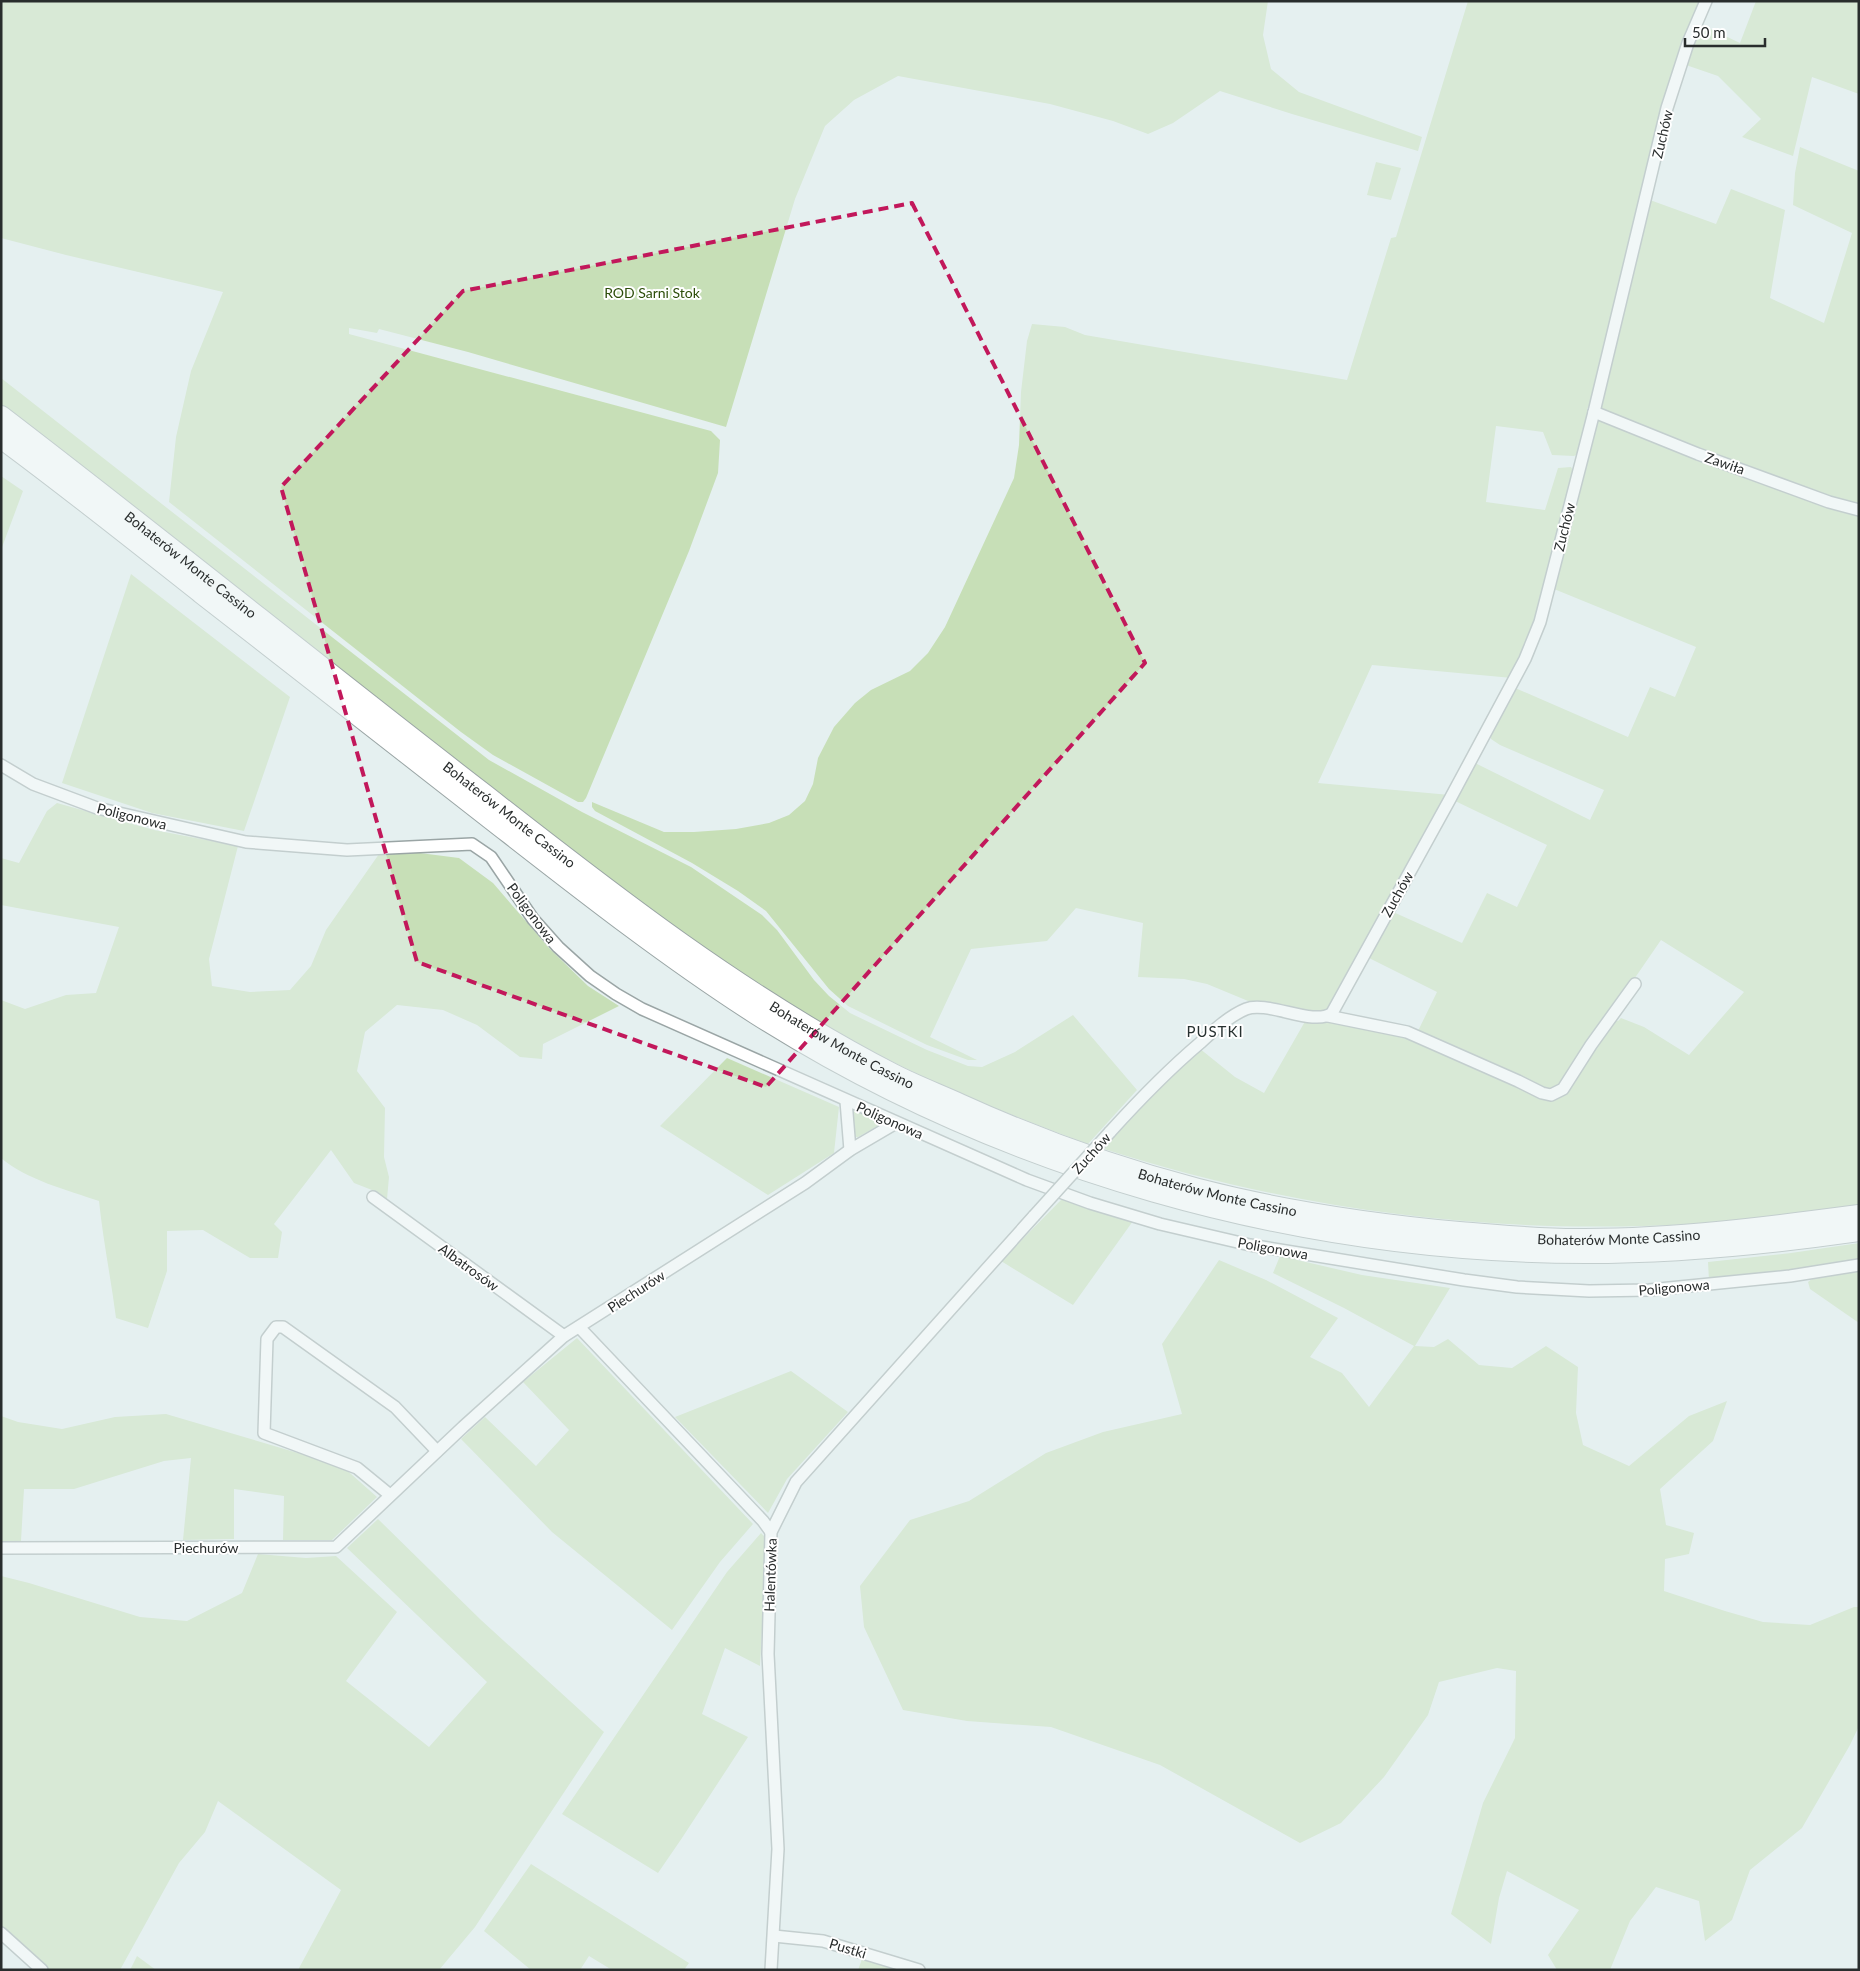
<svg xmlns="http://www.w3.org/2000/svg" width="1860" height="1971" font-family="Lato,sans-serif">
<style>
.green{fill:#c7dfb7}
.lines{fill:none;stroke-linecap:round;stroke-linejoin:round}
.minor-casing{stroke:#9aa5a5;stroke-width:14}
.motorway-casing{stroke:#9aa5a5;stroke-width:22}
.minor{stroke:#fff;stroke-width:11}
.motorway{stroke:#fff;stroke-width:20}
.minor-bridge-casing{stroke:#9aa5a5;stroke-width:14;stroke-linecap:butt}
.minor-bridge{stroke:#fff;stroke-width:11}
.marked{fill:none;stroke:#c2185b;stroke-width:4;stroke-dasharray:10 6;stroke-linejoin:round}
.labels{text-anchor:middle;dominant-baseline:central;stroke-width:4;stroke-linejoin:round;paint-order:stroke}
.street-label{font-size:14px;fill:#292d2d;stroke:#fff}
.park-label{font-size:14px;fill:#2c4d09;stroke:#fff}
.neighbourhood-label{font-size:15px;letter-spacing:1px;fill:#273130;stroke:#fff}
</style>
<rect width="100%" height="100%" fill="#e5f0f0"/>
<!-- green -->
<g class="green">
<path d="M1,1H1268L1263,35L1271,69L1299,92L1422,137L1418,151L1292,114L1220,91L1173,123L1148,134L1113,121L1050,104L898,76L854,100L825,126L795,199L726,427L468,352L379,329L377,333L349,328V334L711,431L720,440L718,473L689,551L586,798L583,802H578L493,755L461,732L169,502L176,437L191,371L223,292L66,255L1,238Z"/>
<path d="M1468,1H1702L1698,11L1592,400L1587,409L1589,418L1580,453L1574,456L1552,455L1543,432L1496,426L1486,502L1545,510L1558,468L1571,467L1574,472L1537,623L1530,632L1525,643L1523,657L1512,678L1372,665L1318,783L1450,795L1334,1005L1321,1014L1253,1003L1207,984L1184,979L1138,977L1143,923L1076,908L1047,941L971,949L930,1037L977,1060H968L927,1045L848,1006L829,989L766,911L738,891L692,863L595,811L592,807V802L664,832H694L736,829L769,823L789,815L805,801L813,784L818,758L834,727L855,703L871,690L910,671L928,653L945,627L1014,478L1019,445L1021,392L1027,341L1032,324L1065,327L1085,335L1347,380L1391,238L1396,237Z"/>
<path d="M1756,1H1859V94L1812,77L1793,156L1742,137L1761,119L1718,76L1683,64L1700,24L1740,43Z"/>
<path d="M1800,147L1859,171V507L1754,471L1602,409L1600,402L1650,200L1716,224L1731,189L1785,210L1770,298L1824,323L1852,233L1793,205L1795,173Z"/>
<path d="M1376,162L1401,168L1391,200L1367,195Z"/>
<path d="M1,378L489,760L582,812L691,867L762,915L777,930L814,980L829,996L850,1013L927,1050L968,1066L982,1067L1015,1052L1073,1015L1137,1090L1088,1144C1023,1120 959,1095 897,1064C804,1017 719,959 635,899L1,404Z"/>
<path d="M1599,420H1606L1697,457L1829,504L1859,512V1206C1603,1246 1351,1228 1104,1149L1153,1091L1199,1048L1235,1077L1264,1093L1307,1018L1329,1019L1406,1034L1518,1082L1543,1096L1554,1097L1563,1091L1592,1046L1613,1018L1618,1021L1621,1018L1644,1027L1689,1055L1744,992L1661,940L1575,1065C1569,1076 1564,1090 1550,1092L1417,1033L1437,992L1367,957L1391,911L1462,943L1487,893L1517,907L1547,845L1453,800L1473,762L1590,820L1604,790L1500,745L1491,739V729L1513,687L1628,737L1650,687L1675,697L1696,647L1554,589L1594,424Z"/>
<path d="M1,476L23,491L1,550Z"/>
<path d="M131,574L290,697L244,831L152,813L62,783Z"/>
<path d="M57,803L154,830L238,846L209,959L212,986L250,992L290,990L311,966L326,930L379,854L412,852L459,858L493,883L549,948L588,986L619,1006L543,1044L542,1059L520,1057L477,1025L443,1010L397,1005L365,1032L357,1071L385,1108L384,1157L389,1177L387,1199L377,1192L354,1183L331,1150L274,1224L282,1232L278,1258H250L203,1230L167,1231V1271L148,1328L116,1318C111,1279 103,1240 99,1201C67,1190 27,1180 1,1158V1000L25,1009L66,995L96,993L119,927L1,905V858L19,863L47,811Z"/>
<path d="M727,1058L839,1107L834,1153L768,1195L660,1126Z"/>
<path d="M855,1110L883,1122V1123L858,1137H855L853,1112Z"/>
<path d="M1062,1199L1133,1221L1073,1305L1001,1261Z"/>
<path d="M1859,1243V1261L1826,1267L1709,1281L1708,1262L1791,1253Z"/>
<path d="M1280,1256L1362,1275L1450,1288L1415,1346L1434,1347L1448,1339L1479,1365L1512,1368L1546,1346L1578,1367L1576,1413L1583,1445L1629,1466L1689,1416L1727,1401L1713,1441L1660,1489L1666,1525L1694,1533L1689,1554L1665,1559L1664,1591L1725,1611L1763,1622L1810,1625L1854,1607H1859V1726L1850,1745L1802,1828L1750,1870L1732,1920L1705,1941L1699,1901L1656,1887L1630,1921L1610,1970H1557L1548,1955L1579,1910L1507,1871L1499,1898L1491,1944L1451,1914L1483,1803L1515,1738L1516,1671L1497,1668L1439,1682L1428,1715L1384,1777L1341,1823L1300,1843L1160,1765L1051,1727L967,1721L903,1710L864,1627L860,1586L910,1520L969,1501L1046,1453L1103,1432L1182,1414L1162,1344L1219,1260L1266,1280L1338,1318L1310,1357L1342,1373L1369,1407L1414,1346L1344,1308L1273,1273Z"/>
<path d="M1859,1271V1323L1810,1289L1808,1282L1813,1278Z"/>
<path d="M577,1338L753,1524L720,1562L672,1630L552,1532L461,1439L485,1417L536,1466L569,1430L523,1382Z"/>
<path d="M791,1371L848,1412L787,1479L768,1513L675,1417Z"/>
<path d="M166,1414L342,1466L377,1497L332,1540H283L284,1496L234,1489V1539L183,1540L191,1458L164,1461L74,1489H24L21,1541H1V1416L18,1422L62,1429L115,1417Z"/>
<path d="M378,1519L481,1620L604,1732L475,1927L439,1970H298L341,1890L218,1801L205,1832L179,1863L120,1970H50L1,1926V1576L29,1583L140,1617L187,1621L242,1593L258,1554L306,1558L336,1556L397,1612L346,1681L429,1747L487,1682L347,1548Z"/>
<path d="M761,1533L767,1539L760,1666L725,1648L702,1714L748,1737L682,1838L658,1873L562,1814L727,1572Z"/>
<path d="M531,1864L689,1963L684,1970H612L589,1956L580,1970H531L484,1931Z"/>
<path d="M137,1956L156,1970H130Z"/>
<path d="M862,1959L899,1970H858Z"/>
</g>
<g class="lines">
<!-- minor casing -->
<g class="minor-casing">
<g id="minor">
<path d="M1594,412L1698,454L1829,502L1859,510"/>
<path d="M1,765L33,784L97,808L246,842L347,850L472,844L491,857L533,919L558,947L590,976L616,994L642,1009L1027,1180L1090,1203L1160,1224L1250,1245L1464,1280L1517,1287L1589,1291L1649,1290L1790,1276L1859,1265"/>
<path d="M1328,1016L1407,1032L1518,1081L1542,1093L1551,1095L1563,1089L1591,1045L1635,984"/>
<path d="M846,1101L850,1150"/>
<path d="M1110,1132C1139,1100 1167,1071 1200,1043C1213,1031 1229,1016 1246,1009C1267,1000 1314,1027 1332,1013L1450,799L1525,659L1540,622L1594,412L1667,108L1688,43L1706,1"/>
<path d="M373,1197L564,1336"/>
<path d="M579,1327L763,1521L771,1532"/>
<path d="M390,1495L357,1468L264,1433L267,1339L276,1327H283L395,1407L437,1451"/>
<path d="M1,1548L336,1547L463,1427L564,1336L805,1183L850,1150L896,1123"/>
<path d="M1,1933L42,1970"/>
<path d="M774,1936L823,1941L919,1970"/>
<path d="M771,1970L778,1849L768,1654L771,1532L796,1482L1034,1216"/>
</g>
</g>
<!-- motorway casing -->
<g class="motorway-casing">
<g id="motorway">
<path id="s1" d="M1,416C163,540 322,669 484,794C614,896 745,998 893,1074C914,1085 938,1094 960,1104C1037,1139 1117,1168 1198,1189C1283,1211 1372,1224 1459,1232C1501,1235 1543,1240 1585,1239C1677,1239 1768,1227 1859,1215"/>
<path d="M1,438C69,488 135,541 201,593C298,669 395,745 492,820C578,887 664,955 756,1014C1000,1169 1296,1253 1586,1253C1677,1253 1768,1244 1859,1231"/>
</g>
</g>
<!-- minor -->
<use href="#minor" class="minor"/>
<!-- motorway -->
<use href="#motorway" class="motorway"/>
<!-- minor-bridge casing -->
<g class="minor-bridge-casing">
<path id="minor-bridge" d="M1034,1216L1110,1132"/>
</g>
<!-- minor-bridge -->
<use href="#minor-bridge" class="minor-bridge"/>
</g>
<!-- marked area -->
<path d="M0 0H1860V1971H0ZM912,203L1145,663L766,1087L417,962L281,487L463,291Z" fill="#e5f0f0" fill-opacity=".55" fill-rule="evenodd"/>
<path class="marked" d="M912,203L1145,663L766,1087L417,962L281,487L463,291Z"/>
<g class="labels">
<!-- street labels -->
<g class="street-label">
<text transform="translate(1662 134) rotate(-77)">Zuchów</text>
<text transform="translate(1725 463) rotate(19)">Zawiła</text>
<text transform="translate(1564 527) rotate(-76)">Zuchów</text>
<text stroke="none"><textPath href="#s1" startOffset="241">Bohaterów Monte Cassino</textPath></text>
<text stroke="none"><textPath href="#s1" startOffset="646">Bohaterów Monte Cassino</textPath></text>
<text transform="translate(132 816) rotate(14)">Poligonowa</text>
<text transform="translate(1397 894) rotate(-61)">Zuchów</text>
<text transform="translate(532 913) rotate(53)">Poligonowa</text>
<text stroke="none"><textPath href="#s1" startOffset="1051">Bohaterów Monte Cassino</textPath></text>
<text transform="translate(890 1120) rotate(24)">Poligonowa</text>
<text transform="translate(1091 1153) rotate(-48)">Zuchów</text>
<text stroke="none"><textPath href="#s1" startOffset="1456">Bohaterów Monte Cassino</textPath></text>
<text stroke="none"><textPath href="#s1" startOffset="1861">Bohaterów Monte Cassino</textPath></text>
<text transform="translate(1273 1248) rotate(10)">Poligonowa</text>
<text transform="translate(469 1267) rotate(36)">Albatrosów</text>
<text transform="translate(1674 1287) rotate(-5)">Poligonowa</text>
<text transform="translate(636 1291) rotate(-33)">Piechurów</text>
<text x="206" y="1547">Piechurów</text>
<text transform="translate(770 1575) rotate(-88)">Halentówka</text>
<text transform="translate(848 1948) rotate(17)">Pustki</text>
</g>
<!-- park labels -->
<g class="park-label">
<text x="652" y="292">ROD Sarni Stok</text>
</g>
<!-- neighbourhood labels -->
<g class="neighbourhood-label">
<text x="1215" y="1031">PUSTKI</text>
</g>
</g>
<!-- border -->
<rect width="1860" height="1971" fill="none" stroke="#292d2d" stroke-width="5"/>
<!-- scale -->
<path d="M1685 38v8h80v-8" fill="none" stroke="#292d2d" stroke-width="2.5"/>
<text x="1692" y="38" font-size="15" fill="#292d2d" stroke="#ffffff" stroke-width="4" paint-order="stroke">50 m</text>
</svg>
